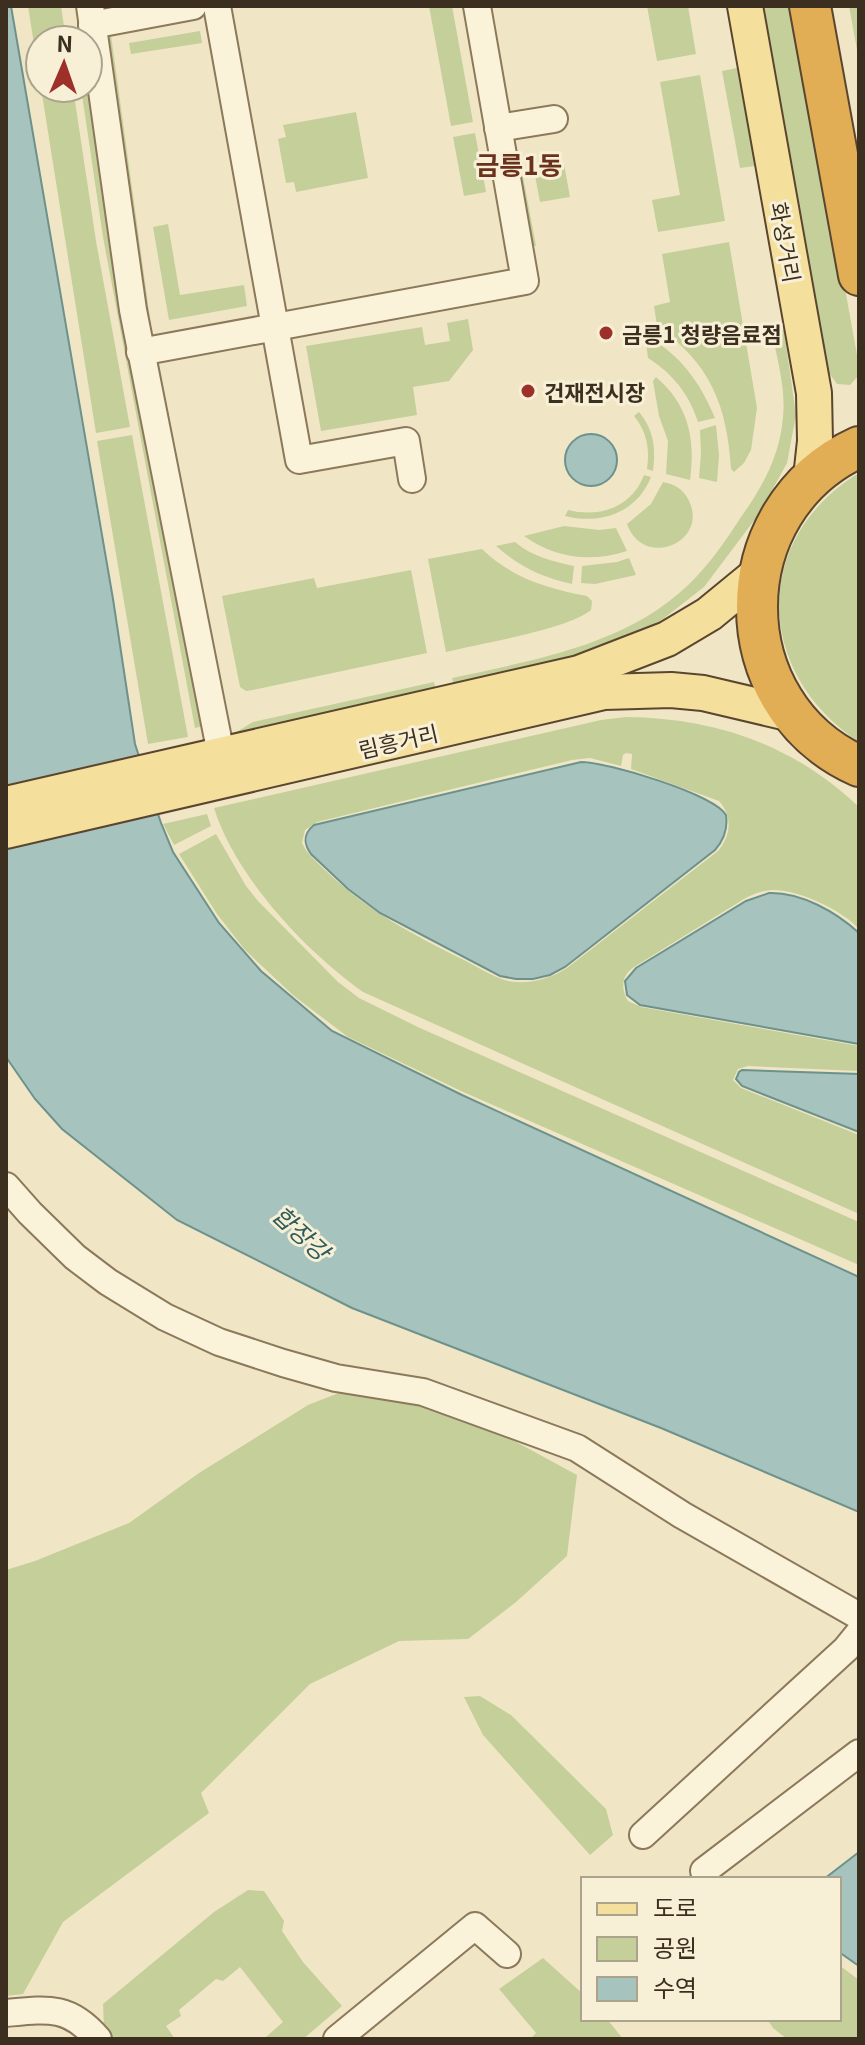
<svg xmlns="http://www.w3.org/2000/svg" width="865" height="2045" font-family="Georgia,'Noto Sans KR',serif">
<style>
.green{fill:#c5cf99;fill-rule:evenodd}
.water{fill:#a7c3bd;stroke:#6d928c;stroke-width:2}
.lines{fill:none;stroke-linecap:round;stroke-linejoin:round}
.minor-casing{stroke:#8c785b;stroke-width:30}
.major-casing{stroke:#5a462f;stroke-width:38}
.highway-casing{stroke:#5a462f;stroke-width:44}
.minor{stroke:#faf3da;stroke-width:26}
.major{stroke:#f4df9d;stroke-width:34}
.highway{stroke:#e1ad55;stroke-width:40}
.poi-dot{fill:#9d3028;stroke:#f7f0d6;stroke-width:3}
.labels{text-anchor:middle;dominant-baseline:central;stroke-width:6;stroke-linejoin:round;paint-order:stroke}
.street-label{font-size:22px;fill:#3c2f1f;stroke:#f7f0d6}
.poi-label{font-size:22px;font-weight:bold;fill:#3c2f1f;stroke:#f7f0d6;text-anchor:start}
.water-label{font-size:24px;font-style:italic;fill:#2e5c5c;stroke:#f7f0d6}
.quarter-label{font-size:26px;font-weight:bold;fill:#6a321d;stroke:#f7f0d6}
</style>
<rect width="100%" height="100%" fill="#f0e6c6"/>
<!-- green -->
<g class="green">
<path d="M28,6H61L66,40H40V83Z"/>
<path d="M429,6H452L473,122L451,126Z"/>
<path d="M647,6H688L696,54L657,61Z"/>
<path d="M763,6H794L859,366V375L850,385L837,384L829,373Z"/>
<path d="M849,6H859V61Z"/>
<path d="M200,31L202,43L131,54L129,43Z"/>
<path d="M111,35L152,333L148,329L107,41Z"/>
<path d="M88,68L204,726L195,728L103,237L81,88H88Z"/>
<path d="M737,68L755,166L740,168L722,71Z"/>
<path d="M700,75L725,221L658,232L652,200L680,195L660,82Z"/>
<path d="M41,88H73L96,241L130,427L96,433Z"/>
<path d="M356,112L368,178L296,192L294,182L286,183L278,139L286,137L283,125Z"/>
<path d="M475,133L486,192L464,196L453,137Z"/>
<path d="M564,164L570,197L540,202L534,170Z"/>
<path d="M521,166L536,246H532L520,177Z"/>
<path d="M168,224L180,295L244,285L247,306L169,320L153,227Z"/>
<path d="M729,242L757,408L751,450L744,463L734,472L731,469C727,406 711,364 657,326L654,306L670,302L662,254Z"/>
<path d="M468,319L473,350L449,381L413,387L417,415L321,431L306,346L422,327L425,345L450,341L447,323Z"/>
<path d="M784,330L796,415L787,463L759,514L704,587L663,619L630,638L597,654L455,690L452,678C538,659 634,644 697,576C714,558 728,537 741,517C763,486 780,455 783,417C786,389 777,359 772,332Z"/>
<path d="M645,335C680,354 700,382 715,418L698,422C689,394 673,374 648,358Z"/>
<path d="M159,364L224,702L220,703L154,365Z"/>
<path d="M656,377C688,404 696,439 690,480L666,474L668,441L659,416L653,381Z"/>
<path d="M639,412C654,430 656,449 653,471L647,469C650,449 647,432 634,416Z"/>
<path d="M716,425L719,455L717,482L699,478L701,454L700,430Z"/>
<path d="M132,435L188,737L148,744L97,441Z"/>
<path d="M859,473V742C755,674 750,539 859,473Z"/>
<path d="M644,475L651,477C637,513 600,525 565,516L568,510C600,518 632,507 644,475Z"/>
<path d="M663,482C674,484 683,489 688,499C711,541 644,571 627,524L651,504Z"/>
<path d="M564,526L599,530L616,528L627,551C591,563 554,558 524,536Z"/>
<path d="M515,542C533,557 552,561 574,566L572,584C541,577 520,567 496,546Z"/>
<path d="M482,549C512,578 546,588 587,596L592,601L591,610C569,629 478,644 446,652L428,559Z"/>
<path d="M629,558L636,575L595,584L581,583L582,566L617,562Z"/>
<path d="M411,570L427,653L253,690L246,691L240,687L222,596L314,578L317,588Z"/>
<path d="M434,682L437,694L238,737L233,734L253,722Z"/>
<path d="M626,717C716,718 794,745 859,807V929C842,910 799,890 774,890C763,890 753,894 744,899L634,967C622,975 620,988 628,1001L641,1007L859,1046V1071L748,1066L738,1069L733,1080L741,1088L859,1135V1214L363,992C305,951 235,876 214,808L601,720ZM626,753L632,754L631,769L719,801C733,816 731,836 718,851L567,968C550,979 528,985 508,981C493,977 478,967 464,960C412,934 369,912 326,871C317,862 307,854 302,843L305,830L317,822L572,760L590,758L621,766L623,755Z"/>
<path d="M207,814L211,826L174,845L163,824Z"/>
<path d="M216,834L246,886L258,901L338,982L359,998L420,1028L859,1222V1265L461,1091L348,1037L294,996L245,950L217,914L179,854Z"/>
<path d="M349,1389L420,1401L485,1425L577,1475L567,1556L516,1602L468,1639L399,1641L310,1684L201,1793L209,1813L63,1922L23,1994L6,1996V1570L35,1561L129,1523L199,1473L308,1405Z"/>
<path d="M480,1696L511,1715L606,1809L613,1835L590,1855L483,1735L464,1697Z"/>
<path d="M248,1890L264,1891L284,1921L282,1931L303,1962L342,2006L303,2039H267L266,2037L283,2022L240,1967L223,1981L216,1979L179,2010L181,2016L166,2026L175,2039H114L104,2028L103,2004L214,1912Z"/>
<path d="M543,1958L583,1994V2019H607L623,2039H530L536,2033L499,1989Z"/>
<path d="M839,1965L859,1980V2039H787L773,2028L767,2019H839Z"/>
</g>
<!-- water -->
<g class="water">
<path d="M6,6H11L113,599L135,744L161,823L173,852L219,923L261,971L332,1031L462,1095L859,1277V1512L661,1428L352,1308L177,1220L62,1129L35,1099L6,1057Z"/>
<circle cx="591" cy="460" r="26"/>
<path d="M581,762C607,762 714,794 726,815C728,829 724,840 715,850L565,967L550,975L533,979H516L500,976L380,913L348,889L311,854C303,843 303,834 314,825Z"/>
<path d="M769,893C801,892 836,912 859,933V1044L640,1005L627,995L625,981L636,968L746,901Z"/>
<path d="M742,1070L859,1074V1132L742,1086L736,1079L739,1072Z"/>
<path d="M859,1852V1966L839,1952V1879H824Z"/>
</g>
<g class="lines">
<!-- minor casing -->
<g class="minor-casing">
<g id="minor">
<path d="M90,6L133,310L221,754"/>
<path d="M217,6L299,460L406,441L412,479"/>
<path d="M92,25L193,6"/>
<path d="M498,128L554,119"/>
<path d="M140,352L525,281L477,6"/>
<path d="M6,1186L30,1213L75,1257L108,1282L165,1317L219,1342L283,1363L336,1378L423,1392L577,1448L682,1515L859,1616"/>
<path d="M643,1835L846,1649L859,1633"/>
<path d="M704,1871L859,1753"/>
<path d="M6,2013C47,2009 69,2005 98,2039"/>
<path d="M337,2039L475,1926L507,1954"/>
</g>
</g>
<!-- major casing -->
<g class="major-casing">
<g id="major">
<path d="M745,6L814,393L815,441L811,478"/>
<path d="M6,804L579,673L667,639L709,614L759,573"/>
<path d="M6,831L604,692L671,690L703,693L792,714"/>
</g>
</g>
<!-- highway casing -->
<g class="highway-casing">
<g id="highway">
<path d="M810,6L859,275"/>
<path d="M859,447C723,509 723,705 859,766"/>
</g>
</g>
<!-- minor -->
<use href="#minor" class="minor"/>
<!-- major -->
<use href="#major" class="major"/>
<!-- highway -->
<use href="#highway" class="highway"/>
</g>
<!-- markers -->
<g class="poi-dot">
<circle cx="606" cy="333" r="8"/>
<circle cx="528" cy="391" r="8"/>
</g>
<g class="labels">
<!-- street labels -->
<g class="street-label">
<text transform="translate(787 242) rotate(80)">화성거리</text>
<text transform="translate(398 740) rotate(-13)">림흥거리</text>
</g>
<!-- poi labels -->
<g class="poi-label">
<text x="622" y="333">금릉1 청량음료점</text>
<text x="544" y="391">건재전시장</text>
</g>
<!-- water labels -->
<g class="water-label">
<text transform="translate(302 1232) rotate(43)">합장강</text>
</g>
<!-- quarter labels -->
<g class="quarter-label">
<text x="519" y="163">금릉1동</text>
</g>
</g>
<!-- border -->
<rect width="865" height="2045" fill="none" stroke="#3c2f1f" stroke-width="16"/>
<!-- legend -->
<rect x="581" y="1877" width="260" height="144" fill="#f7f0d6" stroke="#aca38d" stroke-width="2"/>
<rect x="597" y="1903" width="40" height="12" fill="#f4df9d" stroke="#aca38d" stroke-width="2"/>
<text x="653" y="1917" font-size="24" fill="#3c2f1f">도로</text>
<rect x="597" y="1937" width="40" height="24" fill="#c5cf99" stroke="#aca38d" stroke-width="2"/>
<text x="653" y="1957" font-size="24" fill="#3c2f1f">공원</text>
<rect x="597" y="1977" width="40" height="24" fill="#a7c3bd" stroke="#aca38d" stroke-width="2"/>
<text x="653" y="1997" font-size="24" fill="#3c2f1f">수역</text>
<!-- north arrow -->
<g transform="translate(64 64) rotate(2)"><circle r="38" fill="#f7f0d6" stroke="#aca38d" stroke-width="2"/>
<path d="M0-6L14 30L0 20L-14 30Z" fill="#9d3028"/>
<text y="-12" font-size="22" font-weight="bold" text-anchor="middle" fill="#3c2f1f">N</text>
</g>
</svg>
